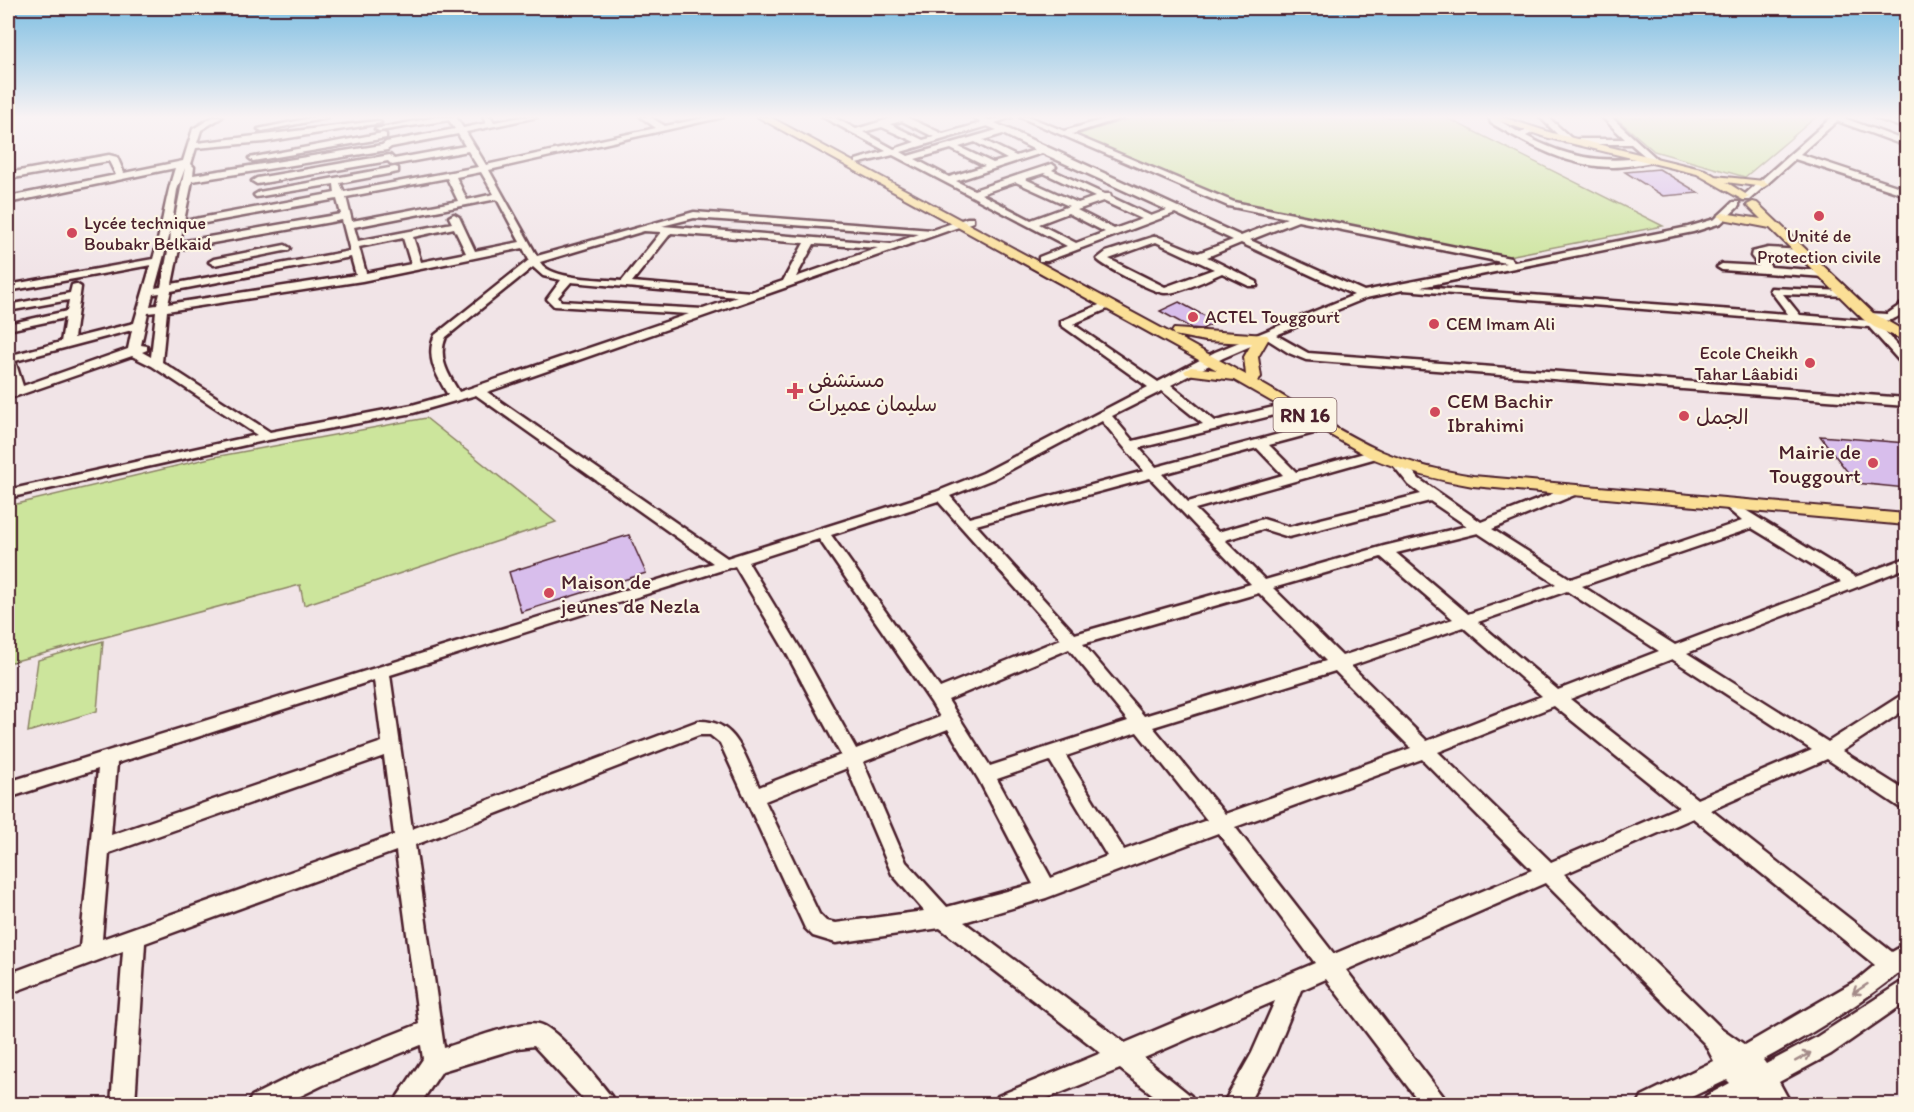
<svg xmlns="http://www.w3.org/2000/svg" width="1914" height="1112" font-family="Itim,'Playpen Sans Arabic',sans-serif">
<style>
.green{fill:#cce59c;stroke:#8b8264;stroke-width:1.5}
.building{fill:#d8beec;stroke:#4a1f2b;stroke-width:1.5}
.lines{fill:none;stroke-linecap:round;stroke-linejoin:round}
.minor-casing{stroke:#4a1f2b;stroke-width:5}
.major-casing{stroke:#4a1f2b;stroke-width:4}
.minor{fill:#fcf5e5;fill-rule:evenodd}
.major{fill:#fbdf96;fill-rule:evenodd}
.oneway{stroke:#a38a88}
.poi-dot{fill:#d1495b;stroke:#fcf5e5;stroke-width:2}
.labels{text-anchor:middle;dominant-baseline:central;stroke-width:4.5;stroke-linejoin:round;paint-order:stroke}
.far-poi-label{font-size:18px;fill:#4a1f2b;stroke:#fcf5e5;text-anchor:start}
.shield{fill:#fcf5e5;stroke:#7f5f63;stroke-width:1.5}
.shield-label{font-size:20px;font-weight:bold;fill:#4a1f2b}
.poi-label{font-size:21px;fill:#4a1f2b;stroke:#fcf5e5;text-anchor:start}
</style>
<rect width="100%" height="100%" fill="#f1e4e7"/>
<filter id="ink" filterUnits="userSpaceOnUse"><feTurbulence type="fractalNoise" baseFrequency=".0167" numOctaves="2"/><feDisplacementMap in="SourceGraphic" scale="12" xChannelSelector="R" yChannelSelector="G"/><feConvolveMatrix kernelMatrix="1 2 1 2 8 2 1 2 1" color-interpolation-filters="sRGB"/></filter>
<g filter="url(#ink)">
<!-- green -->
<g class="green">
<path d="M1135,117H1445L1663,226L1503,257L1234,204L1076,135Z"/>
<path d="M1615,117H1816L1745,177L1654,151Z"/>
<path d="M426,418L556,522L304,605L300,585L8,663V506L214,457Z"/>
<path d="M103,641L97,711L28,732L38,660Z"/>
</g>
<!-- building -->
<g class="building">
<path d="M1659,169L1699,193L1663,196L1625,172Z"/>
<path d="M1179,302L1201,314L1217,322L1202,329L1191,328L1160,311Z"/>
<path d="M1820,436L1906,443V488L1856,483Z"/>
<path d="M629,535L646,573L521,612L509,572Z"/>
</g>
<g class="lines">
<!-- minor casing -->
<g class="minor-casing">
<g id="minor">
<path d="M213,117H222L201,130L197,143L377,121L381,123L264,142L196,148L191,164L194,167L193,175L382,145L386,142L455,129L449,120L379,131L375,129L437,117H456L463,128L487,123L483,117H491L494,122L522,117H537L466,132L486,165L656,128L641,117H650L665,126L709,117H723L489,170L537,256L694,212L932,230L967,218H973V222L487,392L727,558L936,492L983,473L1148,387L1061,325V321L1104,303H1112V307L1073,324L1158,382L1215,352L1354,295L1241,243L1207,257L1257,282V286H1249L1222,273C1208,279 1179,294 1164,293C1153,292 1104,267 1097,259L1106,252L1156,236L1198,253L1233,240L1175,213L1047,261H1039V257L1067,246L893,155L856,164V160L886,151L823,117H833L856,129L896,117H906L943,134L981,123L972,117H982L989,120L1012,117L995,123L1241,236L1287,218L1228,206L1020,117H1030L1064,131L1112,117H1124L1072,134L1234,202L1510,258L1515,262L1688,227L1715,219L1733,202H1739V206L1721,223L1693,232L1421,287L1788,314L1770,290L1771,288L1845,291L1849,292V296L1783,294L1800,315L1872,321H1877L1862,316L1868,313L1887,314L1906,301V310C1899,318 1891,321 1880,321L1885,324L1881,327L1906,354V364H1902L1869,327L1403,290L1366,298L1276,335L1308,353L1906,398V406L1306,360L1289,353L1267,339L1223,358L1171,385L1215,421L1291,403L1295,404L1297,407L1295,410L1139,448L1156,467L1324,422L1329,423L1330,426L1329,429L1269,445L1296,472L1375,450L1382,454L1380,457L1195,509L1218,532L1263,519L1289,527L1421,494L1409,485L1393,465L1400,461L1405,462L1419,479L1481,522L1572,486H1582L1584,489L1582,492L1492,529L1571,579L1742,521L1722,504L1729,500L1855,577L1906,558V568L1687,653L1828,742L1900,696L1906,694V709L1842,751L1906,791V809L1899,807L1827,759L1711,810L1892,952L1906,944V967C1863,1003 1813,1033 1763,1060L1766,1064L1815,1038L1906,979V1002L1831,1054L1779,1082L1791,1104H1756L1748,1099L1737,1104H1702L1706,1096L1730,1083L1727,1080L1677,1104H1638L1642,1096L1714,1061L1705,1044L1545,883L1346,970L1443,1096L1447,1104H1421L1326,979L1301,990L1275,1054L1248,1104H1223L1252,1053L1275,1001L1144,1058L1191,1096L1195,1104H1165L1120,1069L1033,1104H994L998,1096L1101,1053L940,928L836,943L813,936L805,928L720,743L710,735H699L415,845L444,1048C463,1042 523,1019 539,1024C558,1028 597,1079 611,1096L615,1104H588L534,1046L518,1048L442,1071L420,1104H394L398,1096L423,1059L421,1045L323,1085L284,1104H248L252,1096L308,1068L419,1024L396,851L145,943L135,1104H111L123,951L8,994V974L80,947L98,769L8,798V782L713,563L476,395L413,413L268,440L8,498V490L257,435L152,366L132,356L8,399V391L11,390L8,377V356L61,342L65,318L8,330V324L67,311L69,300L8,311V305L70,293L72,285L76,284L81,287L74,338L134,323L151,265L8,291V285L153,259C162,229 165,198 175,168L8,203V197L116,175L109,161L8,179V173L109,155L117,157L124,173L183,161L193,129ZM902,121L934,137L923,140L890,124ZM987,126L997,130L908,156L901,152ZM882,127L915,142L894,149L863,132ZM458,134L465,146L394,159L390,155L257,178L252,181L257,184L388,161L392,165L468,151L478,167L344,192L340,183L398,172V168L395,167L259,192L254,195L256,197L334,184L335,193L184,221L192,181L387,150L391,147ZM1003,134L1035,150L1016,156L983,140ZM975,142L1007,159L993,163L959,147ZM951,149L985,166L949,177L915,159ZM1042,153L1167,210L1151,216L1111,197L1110,194H1104L1052,170L1056,167L1052,164L974,190L956,181ZM185,168L174,223H172L177,190ZM481,172L494,194L467,200L456,177ZM1044,173L1095,197L1078,203L1025,179ZM447,178L458,201L352,221L346,197ZM1016,182L1069,206L1031,220L981,194ZM337,199L341,214L180,242L183,227ZM497,199L520,242L475,251L459,217L454,214L449,217L452,223L358,241L354,227ZM1103,201L1142,219L1114,229L1077,210ZM1068,213L1105,232L1076,243L1039,224ZM694,218L919,234L891,244L662,226ZM342,220L350,251L172,284L179,249ZM1298,221L1506,263L1364,291L1250,240ZM454,228L466,253L421,262L413,237ZM171,229L170,244L167,245ZM644,231L661,232L622,281C602,279 550,280 540,262ZM671,233L804,243L783,281L751,292L632,282ZM403,238L411,264L366,273L359,247ZM1156,242L1214,269L1165,287L1109,259ZM814,244L878,248L796,277ZM523,248L529,260L435,335C425,357 437,376 448,395L412,405L270,432L162,362L167,311L362,281ZM165,251H168L161,287L155,288ZM351,257L356,275L168,304L171,291ZM533,267L543,276L561,280L547,299L554,306L689,314L459,392C448,375 437,357 446,337ZM571,282L737,297L703,309L561,301L558,297ZM160,293L157,305L150,306L153,294ZM156,312L151,357L142,352L147,350V346L141,345L148,313ZM132,330L128,349L23,386L15,361ZM1162,391L1203,424L1133,441L1112,416ZM1102,421L1144,471L969,518L950,496L993,479ZM1257,448L1283,475L1188,502L1162,474ZM1150,478L1251,584L1075,634L976,525ZM938,501L1061,639L940,688L831,535ZM1430,501L1467,526L1384,546L1265,580L1225,540L1263,529L1289,537ZM1752,528L1841,582L1675,645L1582,586ZM1478,533L1556,584L1468,614L1396,553ZM819,539L931,702L940,717L856,749L800,648L748,562ZM1381,557L1453,619L1342,656L1273,588ZM735,566L787,654L841,755L759,787C745,758 737,719 698,721L412,829L390,675ZM1567,591L1659,651L1558,690L1478,622ZM1259,593L1326,661L1144,716L1083,644ZM1463,627L1542,696L1427,741L1351,666ZM1069,649L1128,721L990,766L948,700ZM1672,659L1812,750L1697,799L1570,699ZM1335,671L1411,748L1225,814L1153,727ZM374,680L382,742L111,835L117,763ZM1554,706L1679,807L1551,862L1438,752ZM948,729L979,780L1033,884L947,907L906,862L863,762ZM1137,732L1207,820L1124,850L1066,756ZM384,756L394,835L102,939L109,853ZM1422,759L1532,870L1334,954L1235,827ZM1050,761L1107,856L1051,878L997,779ZM847,768L892,874L924,911L836,923L826,921L819,914L765,801ZM1693,818L1875,965L1857,980L1745,1045L1721,1028L1564,874ZM1218,833L1315,963L1125,1043L964,922L1046,898Z"/>
<path d="M316,117L327,118L262,131L258,129Z"/>
<path d="M1489,117H1497L1498,120L1520,133L1534,128V132L1526,136C1565,157 1602,164 1646,157L1631,144H1575L1574,142L1578,139H1625L1602,117H1611L1657,159L1653,162C1639,164 1625,167 1612,167C1567,167 1528,144 1491,123Z"/>
<path d="M1540,117H1548L1571,138V142H1565Z"/>
<path d="M1832,117H1841L1906,141V146L1837,121L1800,154L1906,189V195L1795,159L1749,200H1743V196Z"/>
<path d="M1873,117H1884L1906,124V129Z"/>
<path d="M383,133L386,134V138L253,161L249,158Z"/>
<path d="M285,245L290,248L289,250L214,265L209,262L214,259Z"/>
<path d="M1768,248L1804,250L1809,253L1804,256L1761,255L1771,267L1825,271L1830,274L1825,277L1722,270L1717,267L1722,264L1759,266L1751,256L1752,252Z"/>
</g>
</g>
<!-- major casing -->
<g class="major-casing">
<g id="major">
<path d="M758,117H770L1174,335L1172,332L1174,329L1267,335L1269,338L1258,357L1261,377L1257,381C1298,404 1340,433 1383,452C1412,464 1442,471 1473,476L1906,514V525L1473,486C1437,480 1403,471 1369,457L1234,380L1186,374L1184,371L1191,367L1217,370ZM1174,335L1205,341L1252,343L1244,357L1246,375Z"/>
<path d="M1488,117H1502L1552,133L1705,170L1715,176L1764,181L1769,184L1764,187L1726,182L1747,195L1749,197L1743,200L1697,174L1545,137Z"/>
<path d="M1753,202L1757,203L1873,313L1906,332V341L1874,327L1863,319L1770,228L1723,219L1717,216L1723,213L1761,219L1747,205Z"/>
</g>
</g>
<!-- minor -->
<use href="#minor" class="minor"/>
<!-- major -->
<use href="#major" class="major"/>
</g>
<!-- one-way arrows -->
<defs><path id="oneway-shaft" d="M-6 0H5M1.5-3L5.5 0L1.5 3" fill="none" stroke-width="1.6" stroke-linecap="round" stroke-linejoin="round" transform="scale(1.5)"/></defs>
<g class="oneway">
<use href="#oneway-shaft" transform="translate(1860 989) rotate(147)"/>
<use href="#oneway-shaft" transform="translate(1803 1057) rotate(-29)"/>
</g>
</g>
<!-- sky -->
<linearGradient id="sky" x2="0" y2="1"><stop stop-color="#7dbee2"/><stop offset="0.43" stop-color="#f9f3f4"/><stop offset="1" stop-color="#f9f3f4" stop-opacity="0"/></linearGradient>
<rect width="1914" height="272" fill="url(#sky)"/>
<!-- markers -->
<g class="poi-dot">
<circle cx="1819" cy="216" r="6"/>
<circle cx="72" cy="233" r="6"/>
<circle cx="1193" cy="317" r="6"/>
<circle cx="1434" cy="324" r="6"/>
<circle cx="1810" cy="363" r="6"/>
<path d="M792 382h6v6h6v6h-6v6h-6v-6h-6v-6h6z"/>
<circle cx="1435" cy="412" r="6"/>
<circle cx="1684" cy="416" r="6"/>
<circle cx="1873" cy="463" r="6"/>
<circle cx="549" cy="593" r="6"/>
</g>
<g class="labels">
<!-- far-poi labels -->
<g class="far-poi-label">
<text x="84" y="223">Lycée technique<tspan x="84" dy="21">Boubakr Belkaid</tspan></text>
<text x="1819" y="236" text-anchor="middle">Unité de<tspan x="1819" dy="21">Protection civile</tspan></text>
<text x="1205" y="317">ACTEL Touggourt</text>
<text x="1446" y="324">CEM Imam Ali</text>
<text x="1798" y="353" text-anchor="end">Ecole Cheikh<tspan x="1798" dy="21">Tahar Lâabidi</tspan></text>
</g>
<!-- shield labels -->
<rect class="shield" x="1273.5" y="398" width="63" height="34" rx="4.5"/>
<g class="shield-label">
<text x="1305" y="415">RN 16</text>
</g>
<!-- poi labels -->
<g class="poi-label">
<text x="808" y="379">مستشفى<tspan x="808" dy="24">سليمان عميرات</tspan></text>
<text x="1447" y="400">CEM Bachir<tspan x="1447" dy="24">Ibrahimi</tspan></text>
<text x="1696" y="416">الجمل</text>
<text x="1861" y="451" text-anchor="end">Mairie de<tspan x="1861" dy="24">Touggourt</tspan></text>
<text x="561" y="581">Maison de<tspan x="561" dy="24">jeunes de Nezla</tspan></text>
</g>
</g>
<!-- margin -->
<rect width="1914" height="1112" fill="none" stroke="#fcf5e5" stroke-width="30"/>
<rect x="15" y="15" width="1884" height="1082" fill="none" stroke="#4a1f2b" stroke-width="2" filter="url(#ink)"/>
</svg>
